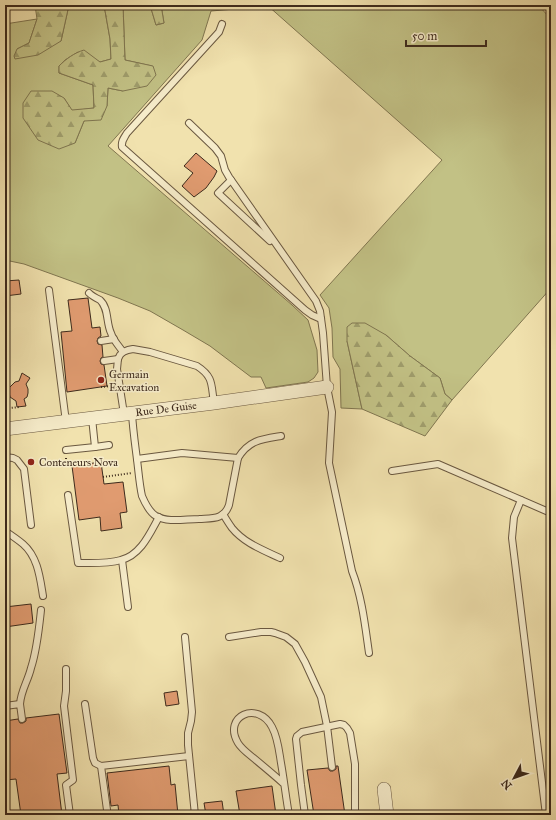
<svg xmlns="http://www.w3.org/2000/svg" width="556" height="820" font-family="'IM FELL Great Primer',serif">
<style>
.grass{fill:#c2c185;stroke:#807650}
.forest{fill:url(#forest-firs);stroke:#807650}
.building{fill:#e09b70;stroke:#3d2a1c}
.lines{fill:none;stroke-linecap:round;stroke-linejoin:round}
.lane-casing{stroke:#6a5840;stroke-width:8}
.street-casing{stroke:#6a5840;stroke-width:14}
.path{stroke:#3d2a1c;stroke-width:2;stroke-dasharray:1 2;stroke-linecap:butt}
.lane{stroke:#f6ecca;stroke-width:6}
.street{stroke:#f6ecca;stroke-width:13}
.poi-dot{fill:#8f2418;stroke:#f6ecca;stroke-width:1.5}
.labels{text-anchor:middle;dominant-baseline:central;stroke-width:3;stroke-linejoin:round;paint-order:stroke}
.poi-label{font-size:11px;fill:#3d2a1c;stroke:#f6ecca;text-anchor:start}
.street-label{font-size:11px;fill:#3d2a1c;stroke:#f6ecca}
</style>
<defs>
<pattern id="forest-firs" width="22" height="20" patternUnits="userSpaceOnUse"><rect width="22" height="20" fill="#c2c185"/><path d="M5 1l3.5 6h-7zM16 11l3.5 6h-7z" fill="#9f9d6c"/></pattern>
</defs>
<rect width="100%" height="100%" fill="#f1e2ae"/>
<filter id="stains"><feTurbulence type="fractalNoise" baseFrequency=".005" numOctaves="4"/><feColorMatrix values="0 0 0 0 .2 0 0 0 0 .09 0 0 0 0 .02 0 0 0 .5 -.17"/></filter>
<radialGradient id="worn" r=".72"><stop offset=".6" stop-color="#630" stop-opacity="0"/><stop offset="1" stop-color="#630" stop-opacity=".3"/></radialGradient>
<!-- grass -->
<g class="grass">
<path d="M69,5H104L110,39L111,59L100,62L78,52L65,60L59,66V73L93,85L94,108L72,111L64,98L75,143L84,121L107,106L108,88L123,91L152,66L125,60L123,5H150L156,25L164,23L161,5H238L235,9L211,11L202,40L108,146L292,305L308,320L317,350L318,372L314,378L308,382L266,388L261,377H251L210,346L183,330L150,311L118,298L24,264L5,260V24L37,19L29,43L17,49L61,41Z"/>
<path d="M267,5H538L551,19V288L452,400L445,394L440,378L410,356L386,335L347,341L362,409L341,408L340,369L333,357L332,328L329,308L320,295L442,160Z"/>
</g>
<!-- forest -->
<g class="forest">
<path d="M35,5H69L61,41L38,55L15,59L14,56L17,49L29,43L37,19Z"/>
<path d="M104,5H123L125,60L153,66L156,75L147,86L123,91L108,88L107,106L101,120L84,121L75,143L59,149L38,140L23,118V103L31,91H52L64,98L72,110L94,108L93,85L59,73V66C66,59 74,53 84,50L100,62L111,59L110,39Z"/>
<path d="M150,5H161L164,23L156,25Z"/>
<path d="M352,323H365L386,335L410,356L440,378L445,394L452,400L425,436L362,409L347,341V327Z"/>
</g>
<!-- building -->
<g class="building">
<path d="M196,153L217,171L214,177L206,188L194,197L182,186L193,173L184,166Z"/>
<path d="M19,280L21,294L5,296V281Z"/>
<path d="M88,298L92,328L100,327L101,336L98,338L97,341L98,344L102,345L103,357L101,358L100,361L101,364L104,365L107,386L67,392L61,332L72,331L68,300Z"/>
<path d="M22,373L30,378L26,384L28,389V393L27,397L24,399L26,406L17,407L16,401L10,397L9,392V388L15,382L19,381Z"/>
<path d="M101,462L104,484L123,482L127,512L120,513L122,528L101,531L100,517L79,520L72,466Z"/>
<path d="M31,604L33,623L5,627V607Z"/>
<path d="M177,691L179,704L166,706L164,693Z"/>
<path d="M59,714L67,773L57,774L62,815H21L16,779L5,780V721L18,719L20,723H23L26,721V718Z"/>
<path d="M169,766L171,785L175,784L178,815H119L118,805L111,806L107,773Z"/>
<path d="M336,766H338L345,815H314L307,770L328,768L330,771H333L336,769Z"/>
<path d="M272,786L276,815H240L236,791Z"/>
<path d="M222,801L224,815H206L204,803Z"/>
</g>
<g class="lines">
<!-- lane casing -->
<g class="lane-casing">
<g id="lane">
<path d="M222,24L219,32L127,133C124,138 121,141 122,147L305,310L312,315L321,319"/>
<path d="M189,123L215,148L221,156L225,170L229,177L316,301L320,311L323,333L327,387L332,412L329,463L352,571C362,597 365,625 369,653"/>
<path d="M231,180L218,193L270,241"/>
<path d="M49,290L66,422"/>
<path d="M89,293C92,296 96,298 100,300C109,308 106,323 111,333C113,340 119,346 123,352"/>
<path d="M101,341L114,339"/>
<path d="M104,361L118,359"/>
<path d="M132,413C133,432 136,450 138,468C139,477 140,487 142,496C145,503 149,512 156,516C168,523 185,519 199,519C212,518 224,520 229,505L238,458C249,440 262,439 281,436"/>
<path d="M124,414L117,369L118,359L120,355L123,352L128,350L133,349L150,352L197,366C214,377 211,385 214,403"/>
<path d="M95,447L109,445"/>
<path d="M66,450L95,447L92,418"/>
<path d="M5,457L13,458L17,460L24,469L31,525"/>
<path d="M137,459L182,453L238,458"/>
<path d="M392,471L438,464L551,513"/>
<path d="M68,495L78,563C92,563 107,564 121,560C141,555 150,533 159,517"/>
<path d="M521,500L514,517L512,538L546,815"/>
<path d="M223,514C226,519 229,524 232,528C244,543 263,550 280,558"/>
<path d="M5,531C11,535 17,539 23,544C38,557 40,578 43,596"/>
<path d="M122,560L128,607"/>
<path d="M185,637L192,712L191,721L188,733V745L195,815"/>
<path d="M229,637L261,632H271L275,633L286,637L295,644L305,662L321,697L327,726L332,767"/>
<path d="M66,669V691L64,706L73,780L66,785L70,815"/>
<path d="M20,704C21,690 28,681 31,668C37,650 39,629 41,610"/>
<path d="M85,704L93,758L95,763L101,766"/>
<path d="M5,706L20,704L22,719"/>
<path d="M284,784C273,774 262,765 251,756C246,752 241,748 238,743C222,716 258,700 272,727C278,738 279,751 281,763C284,780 286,798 289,815"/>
<path d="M107,810L101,766L189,756"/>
<path d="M305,815L301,785L296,739L297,736L302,732L340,724L344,725L347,728L350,733L355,764V815"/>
</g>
</g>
<!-- street casing -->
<g class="street-casing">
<g id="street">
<path d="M5,429L214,403L327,387"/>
<path d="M384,789L387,815"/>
</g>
</g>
<!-- path -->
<g class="path">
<path d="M101,387L112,386"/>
<path d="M5,391H6L9,408L20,407"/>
<path d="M66,458V466L81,464"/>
<path d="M103,477L132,473"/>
</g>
<!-- lane -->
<use href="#lane" class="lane"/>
<!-- street -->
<use href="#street" class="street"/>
</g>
<!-- markers -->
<g class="poi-dot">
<circle cx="101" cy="380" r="4"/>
<circle cx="31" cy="462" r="4"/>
</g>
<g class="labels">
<!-- poi labels -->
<g class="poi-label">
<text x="109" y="374">Germain<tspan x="109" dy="13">Excavation</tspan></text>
<text x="39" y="462">Conteneurs Nova</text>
</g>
<!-- street labels -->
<g class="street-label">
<text transform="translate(166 409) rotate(-7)">Rue De Guise</text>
</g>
</g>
<!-- margin -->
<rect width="556" height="820" fill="none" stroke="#f1e2ae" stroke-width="20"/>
<rect x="6" y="6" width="544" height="808" fill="none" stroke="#3d2a1c" stroke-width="2"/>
<rect x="10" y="10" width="536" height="800" fill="none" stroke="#3d2a1c"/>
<!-- north arrow -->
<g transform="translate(514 778) rotate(229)" stroke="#f6ecca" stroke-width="3" paint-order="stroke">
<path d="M0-3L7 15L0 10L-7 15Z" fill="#3d2a1c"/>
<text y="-6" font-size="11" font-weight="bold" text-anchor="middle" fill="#3d2a1c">N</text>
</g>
<!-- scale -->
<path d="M406 40v6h80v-6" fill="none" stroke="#3d2a1c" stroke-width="2"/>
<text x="412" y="40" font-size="12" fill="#3d2a1c" stroke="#f6ecca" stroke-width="3" paint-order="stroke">50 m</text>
<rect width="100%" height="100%" filter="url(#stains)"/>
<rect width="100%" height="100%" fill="url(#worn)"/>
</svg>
